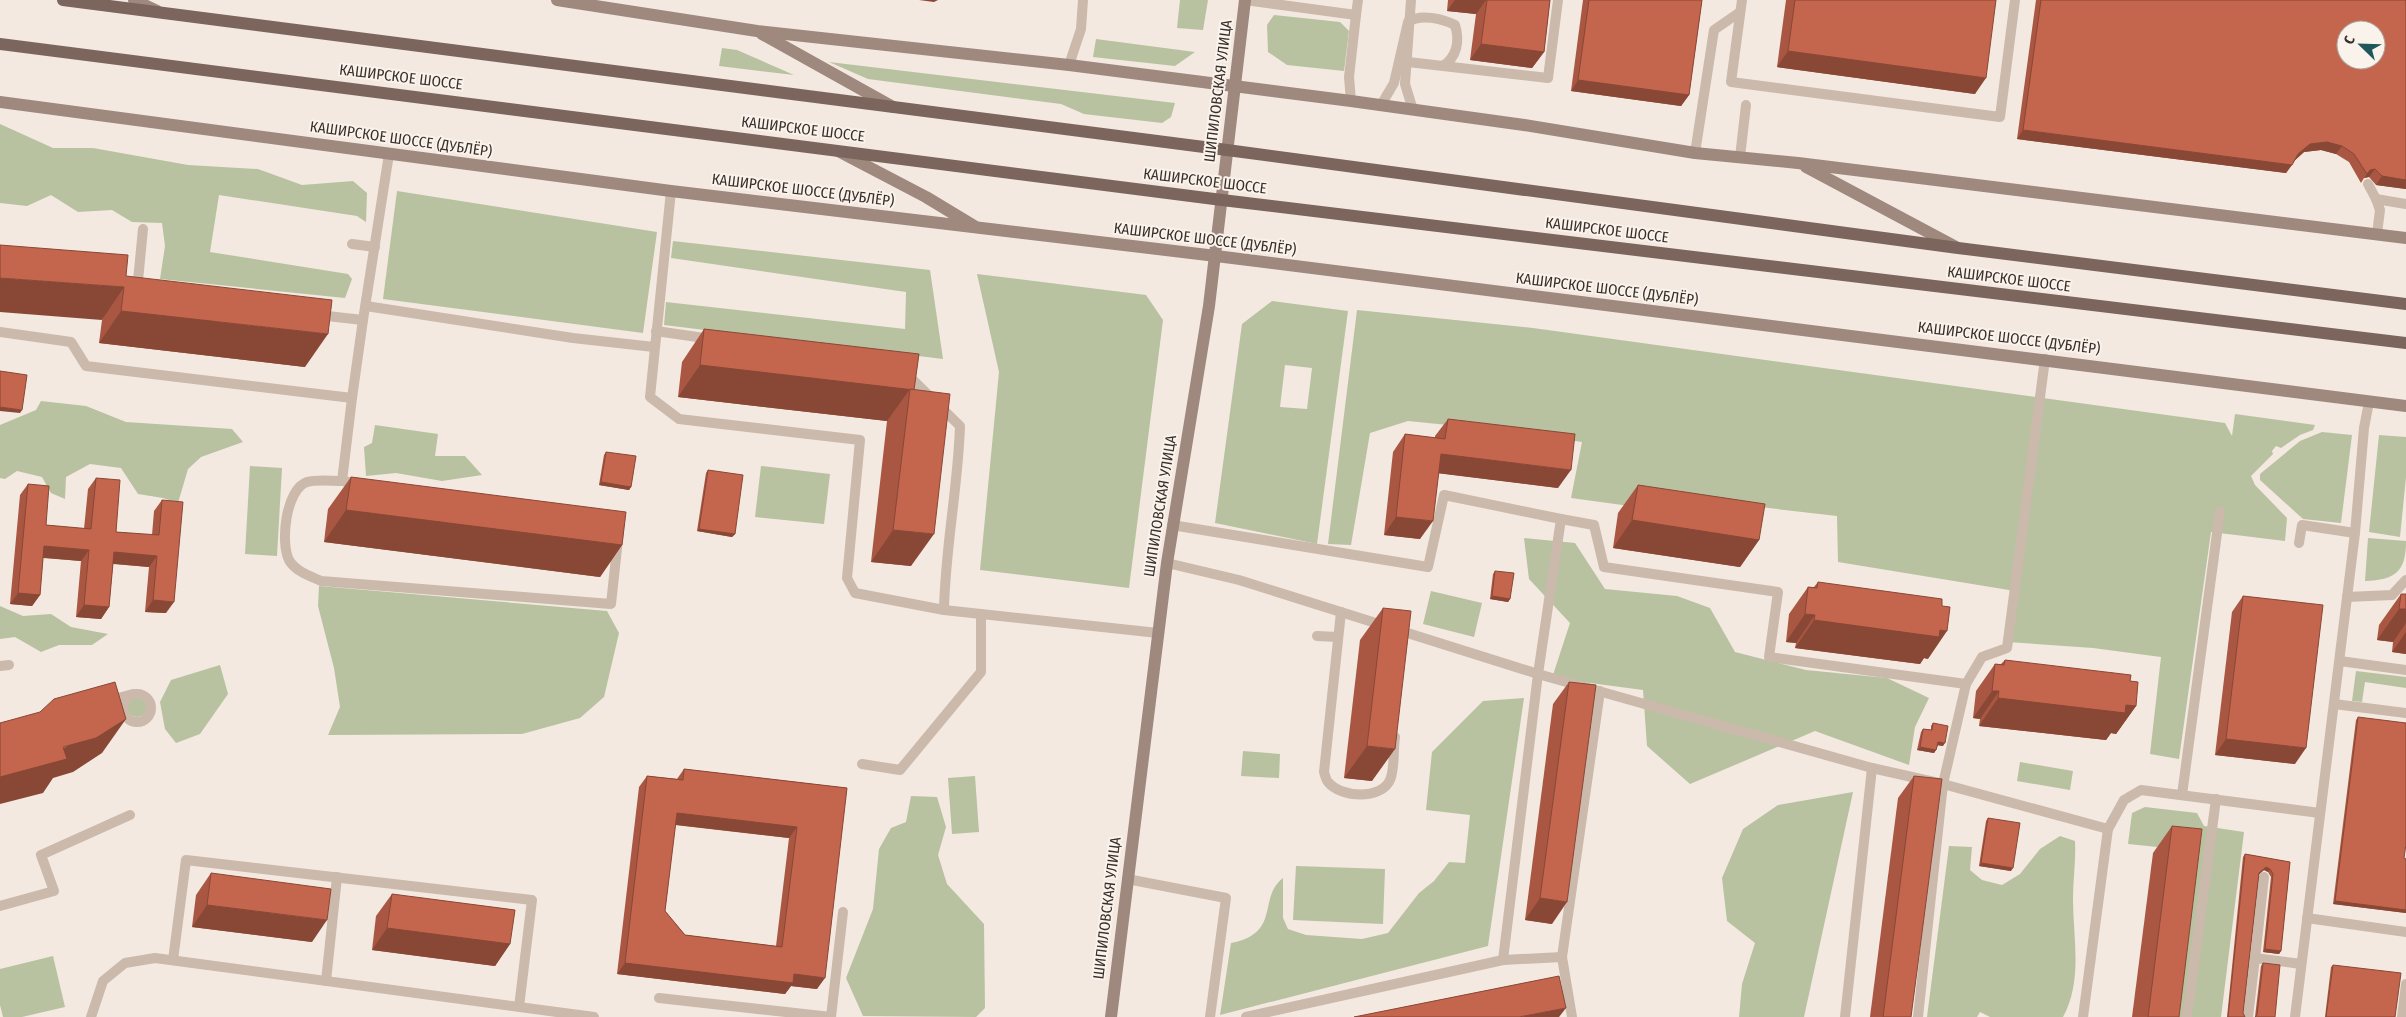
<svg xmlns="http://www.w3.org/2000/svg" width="2406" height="1017" font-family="'Fira Sans Condensed',sans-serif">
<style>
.green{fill:#b8c2a0;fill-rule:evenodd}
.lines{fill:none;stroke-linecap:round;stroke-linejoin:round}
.lane{stroke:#cbb9ab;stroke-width:10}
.secondary{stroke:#9f887d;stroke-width:12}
.primary{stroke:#7b655c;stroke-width:12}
.wall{fill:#a95742;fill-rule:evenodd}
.shaded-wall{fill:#894736}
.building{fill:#c4654d;stroke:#894736;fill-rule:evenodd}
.labels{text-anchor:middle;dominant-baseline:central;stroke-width:4;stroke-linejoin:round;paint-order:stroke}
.street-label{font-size:15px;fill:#392e2a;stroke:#faf3ec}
</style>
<rect width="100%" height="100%" fill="#f3e9e0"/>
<!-- green -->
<g class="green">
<path d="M1180,0H1208L1203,30L1177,28Z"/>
<path d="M1274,15L1340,22L1349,31L1344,71L1287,65L1268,52L1267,25Z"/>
<path d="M1096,39L1195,52L1175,66L1093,57Z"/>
<path d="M722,48L737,50L794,75L719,66Z"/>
<path d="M829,62L1175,103L1171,117L1162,123L1084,114L1061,104L868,79Z"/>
<path d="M0,124L53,148H93L188,165L258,169L302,185L353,181L367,193L366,222L357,216L219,195L210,252L348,274L352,279L345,298L160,279L165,246L162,223L132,222L112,210L78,212L51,195L27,206L0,203Z"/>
<path d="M397,191L657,232L643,333L383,299Z"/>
<path d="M673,241L930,270L943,359L664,325L666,302L905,329L906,292L671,258Z"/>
<path d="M977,274L1146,295L1163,320L1129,588L980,570L999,372Z"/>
<path d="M1272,301L1348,311L1317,544L1215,523L1242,324ZM1285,365L1312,368L1307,409L1280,407Z"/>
<path d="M1357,310L1533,328L2225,423L2232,436L2235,414L2315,425L2313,430L2300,435L2281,448L2276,446L2272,451L2273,454L2251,476L2255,485L2287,518L2285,541L2211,532L2179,759L2150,754L2161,657L2093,648L2008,642L2015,591L1838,562L1837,516L1751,506L1747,522L1571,498L1582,442L1508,431L1408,421L1370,433L1351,545L1328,544Z"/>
<path d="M41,401L86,406L126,422L232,429L243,442L201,457L188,469L178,503L163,498L138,494L121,468L90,464L66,477L65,499L51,493L42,477L17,471L5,479L0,478V425L36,410Z"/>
<path d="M375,425L438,434L435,456H465L482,475L442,481L396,473L366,476L364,447L372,443Z"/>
<path d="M2322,432L2352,435L2341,523L2303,519L2260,480V474L2300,441Z"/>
<path d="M2379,435L2406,437V477L2400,537L2369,532Z"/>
<path d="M250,466L282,468L277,556L245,554Z"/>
<path d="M761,466L830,474L824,524L755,517Z"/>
<path d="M1524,538L1575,543L1605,589L1677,596L1710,608L1735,652L1806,670L1887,678L1929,698L1915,727L1909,765L1815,731L1690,784L1647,746L1643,690L1552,678L1570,623L1529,579Z"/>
<path d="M2368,538L2406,541C2406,572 2395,580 2365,581Z"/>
<path d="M319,586L607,611L619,633L604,697L580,718L522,734L328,735L340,707L334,668L318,606Z"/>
<path d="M1431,591L1482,603L1474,637L1423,624Z"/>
<path d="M0,606L23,616L51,614L71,627L108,634L92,645H59L41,652L15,637L0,639Z"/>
<path d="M220,665L228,694L200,734L176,743L165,729L160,702L171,680Z"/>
<path d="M2356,671L2406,677V688L2365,682L2362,702L2352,701Z"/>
<circle cx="137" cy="707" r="10"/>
<path d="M1524,698L1488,946L1220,1015L1231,943C1282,933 1257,898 1283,878V918L1288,929L1306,935L1362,939L1388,933L1419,893L1434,881L1449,862L1465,863L1470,815L1426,810L1432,752L1483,701Z"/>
<path d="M1243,751L1280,754L1279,778L1241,776Z"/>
<path d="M2020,762L2073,771L2070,790L2017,781Z"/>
<path d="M975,776L979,832L952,834L948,778Z"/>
<path d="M1853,792L1804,1017H1739L1742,984L1755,943L1727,921L1722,878L1743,829L1778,805Z"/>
<path d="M911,796L937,797L946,827L938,855L947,884L984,924L985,1008L976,1017L863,1016L846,978L873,909L879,849L891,828L906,822Z"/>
<path d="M2145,807L2197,813L2204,826L2244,832L2221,1017H2165L2187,850L2128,844L2132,813Z"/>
<path d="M2060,836L2075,841C2076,861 2073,879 2073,899C2073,939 2083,980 2063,1017H1990L1980,1012L1977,1017H1927L1949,846L1972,847L1970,870L1982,880L2002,885L2020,874L2040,849Z"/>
<path d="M1296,866L1385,869L1383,924L1293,920Z"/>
<path d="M53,956L65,1007L22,1017H3L0,1005V969Z"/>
</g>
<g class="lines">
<!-- lane -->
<g class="lane">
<path d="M1245,0L1356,15L1358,0"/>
<path d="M1411,0L1405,84L1413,110"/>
<path d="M1742,0L1731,82L2000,117L2015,0"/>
<path d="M1069,65L1081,29L1083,0"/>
<path d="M1443,66L1548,78L1558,0"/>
<path d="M1351,101L1349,77L1356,15"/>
<path d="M1381,105L1394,83L1408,22C1420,13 1443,19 1455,25C1460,41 1457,57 1443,66L1408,62"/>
<path d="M1695,153L1714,30L1740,12"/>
<path d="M1740,157L1746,105"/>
<path d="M2368,184L2376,199"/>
<path d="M671,191L650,397L679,419L860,440L847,578L855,593L944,610L1158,633"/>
<path d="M2377,234L2380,210L2376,199L2406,204"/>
<path d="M352,244L375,247"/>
<path d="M137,291L143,229"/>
<path d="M366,306L573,338L654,347"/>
<path d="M318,315L363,320L389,154"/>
<path d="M656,331L711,339"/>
<path d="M0,332L71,342L86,366L352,398L363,320"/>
<path d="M904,376L913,380L960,426C958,488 945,549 944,610"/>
<path d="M342,481L600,518L619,530L611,604L321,581C310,576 295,571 289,560C280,542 286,489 307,482C317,479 332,481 342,481Z"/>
<path d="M342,481L352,398"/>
<path d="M1561,519L1594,525L1604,567L1778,592L1769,657L1966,684"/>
<path d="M1172,525L1428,567L1444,495L1561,519L1538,674L1872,768L1943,784L2108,829"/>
<path d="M2299,543L2302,525L2355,533"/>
<path d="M1167,563L1239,580L1538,674L1503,960L1246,1017"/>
<path d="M2347,597L2392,595L2406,580"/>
<path d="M1341,612L1324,772C1325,775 1326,780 1328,782C1341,798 1381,800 1390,780C1395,769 1393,749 1395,737"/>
<path d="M1317,636L1338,637"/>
<path d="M2340,661L2406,670"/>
<path d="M0,666L9,665"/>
<circle cx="137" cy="708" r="14"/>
<path d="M107,701L133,694"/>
<path d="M2334,704L2406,713"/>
<path d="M862,764L900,770L981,672V614"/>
<path d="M2182,795L2220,511"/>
<path d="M1127,879L1226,898L1210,1017"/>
<path d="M0,906L54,891L41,855L130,815"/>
<path d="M2307,918L2406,932"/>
<path d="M1562,957L1572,1017"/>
<path d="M2255,958L2264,877"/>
<path d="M173,960L186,860L532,900L519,1007"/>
<path d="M1503,960L1562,957L1600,691"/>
<path d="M326,981L337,877"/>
<path d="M659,998L831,1017"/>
<path d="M91,1017L103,981L125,963L155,958L594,1017"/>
<path d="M831,1017L843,912"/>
<path d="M1845,1017L1872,768"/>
<path d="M1918,1017L1943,784L1966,684L1982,657L2007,648L2045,359"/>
<path d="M2083,1017L2108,829L2124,800L2141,790L2320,813"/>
<path d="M2187,1017L2216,799"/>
<path d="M2248,1017L2255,958L2301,964"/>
<path d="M2295,1017L2355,533L2364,428L2369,402"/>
<path d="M2402,1017L2406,984"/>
</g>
<!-- secondary -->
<g class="secondary">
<path d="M134,0L157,11"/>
<path d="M557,0L757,31L1069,65L1351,101L1524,125L1695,153L1798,163L2406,238"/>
<path d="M762,34L893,107"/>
<path d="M0,102L671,191L1216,256L2406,406"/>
<path d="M840,152L926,197L974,226"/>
<path d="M1806,167L1956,247"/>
<path d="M1111,1017L1167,563L1209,306L1245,0"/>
</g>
<!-- primary -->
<g class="primary">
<path d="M63,0L1227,150L1958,248L2406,304"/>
<path d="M0,44L1222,200L2406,343"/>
</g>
</g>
<!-- wall -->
<g class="wall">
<path d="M1448,0H1550L1544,52L1532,68L1470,60L1476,14L1447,11Z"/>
<path d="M1583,0H1702L1689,95L1681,106L1571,91Z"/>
<path d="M1786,0H1996L1975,94L1777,67Z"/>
<path d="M2036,0H2406V189L2376,185L2369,177L2364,178L2361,183L2349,162L2336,154L2321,150L2304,152L2295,160L2286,173L2017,139Z"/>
<path d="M126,276L305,367L99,343L102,320Z"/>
<path d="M704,329L914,390L911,566L871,562L887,421L678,397L682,362Z"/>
<path d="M1448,419L1558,488L1438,473L1420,539L1384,535L1393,452L1405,434L1435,438V436Z"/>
<path d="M606,452L631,487L629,490L599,485L604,455Z"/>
<path d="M708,470L735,534L732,537L697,531L706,473Z"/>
<path d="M351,477L622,545L600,577L324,542L328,509Z"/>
<path d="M96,478L116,532L152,535L154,511L162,500L166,613L145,612L149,567L113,564L109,607L101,619L76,617L81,561L43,558L40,595L32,606L10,604L20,495L28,484L46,525L84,529L88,489Z"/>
<path d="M1638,485L1759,540L1740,567L1613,548L1618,513Z"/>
<path d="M1495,571L1510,599L1508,602L1490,599L1493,574Z"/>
<path d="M1818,582L1928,659L1924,658L1920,664L1795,648L1796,643L1786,642L1789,614L1808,587H1814Z"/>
<path d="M2401,594H2406V654L2392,652L2393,642L2377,640L2379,625Z"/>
<path d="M2243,596L2295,764L2215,755L2232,612Z"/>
<path d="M1383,608L1372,781L1344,778L1360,640Z"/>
<path d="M2005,660L2130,681L2136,706L2116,734L2111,733L2106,740L1979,726L1980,719L1973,718L1976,691L1995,664H2001Z"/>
<path d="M1569,682L1552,924L1525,920L1553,704Z"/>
<path d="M2358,717L2404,858L2406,859V913L2333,904L2356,720Z"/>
<path d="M1933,723L1943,746L1938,745L1936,750L1934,753L1917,750L1921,732L1923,729L1931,730V726Z"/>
<path d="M684,769L847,788L817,989L791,986L785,994L617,974L639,787L647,776L677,779ZM675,825L789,838L776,946L685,935L665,911Z"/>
<path d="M1914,776L1911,1017H1870L1898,798Z"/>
<path d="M1988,818L2011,871L1979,866L1986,821Z"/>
<path d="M2172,826L2179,1017H2132L2153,853Z"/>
<path d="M2245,854L2290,862L2281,951L2279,954L2263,952L2271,877L2268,872L2264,870L2259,874L2243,1013L2245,1017H2227L2243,857Z"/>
<path d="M211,873L312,942L192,927L196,895Z"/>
<path d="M392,894L510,944L495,966L372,950L376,916Z"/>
<path d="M2263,963L2275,1017H2255L2261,966Z"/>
<path d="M2333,965L2395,1017H2325L2331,967Z"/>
</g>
<!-- shaded-wall -->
<g class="shaded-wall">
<path d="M919,0H938L934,2Z"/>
<path d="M1455,0H1486L1476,14L1447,11Z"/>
<path d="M1481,44L1544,52L1532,68L1470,60Z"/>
<path d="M1788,51L1986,78L1975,94L1777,67Z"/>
<path d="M1578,80L1689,95L1681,106L1571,91Z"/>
<path d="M2023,130L2292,165L2286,173L2017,139Z"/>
<path d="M2327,142L2342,146L2336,154L2321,150L2304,152L2292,163L2298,154L2310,144Z"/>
<path d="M2375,169L2369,177L2364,178L2370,170Z"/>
<path d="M2382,176L2406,180V189L2376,185Z"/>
<path d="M0,278L124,287L102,320L0,312Z"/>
<path d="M121,311L328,334L305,367L99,343Z"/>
<path d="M700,365L910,389L887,421L678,397Z"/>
<path d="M0,407L22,410L20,413L0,411Z"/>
<path d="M1441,454L1571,470L1558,488L1428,472Z"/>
<path d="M601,482L631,487L629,490L599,485Z"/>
<path d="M346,510L622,545L600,577L324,542Z"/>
<path d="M1396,517L1433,521L1420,539L1384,535Z"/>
<path d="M1632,520L1759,540L1740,567L1613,548Z"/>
<path d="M699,529L735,534L732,537L697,531Z"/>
<path d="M893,530L934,534L911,566L871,562Z"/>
<path d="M44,546L89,550L81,561L36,557Z"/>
<path d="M114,552L157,556L149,567L106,563Z"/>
<path d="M18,593L40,595L32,606L10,604Z"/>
<path d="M1492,596L1510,599L1508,602L1490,599Z"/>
<path d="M153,600L174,602L166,613L145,612Z"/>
<path d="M84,605L109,607L101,619L76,617Z"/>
<path d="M2399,609H2406V623L2393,642L2377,640Z"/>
<path d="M1805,614L1815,615L1796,643L1786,642Z"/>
<path d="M1814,620L1940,630L1947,631L1928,659L1924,658L1920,664L1795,648Z"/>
<path d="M2406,632V654L2392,652Z"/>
<path d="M1992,691H1999L1980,719L1973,718Z"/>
<path d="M1998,698L2126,705L2136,706L2116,734L2111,733L2106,740L1979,726Z"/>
<path d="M126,719L102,753L73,772L53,778L43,793L0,804V777Z"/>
<path d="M2226,739L2306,748L2295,764L2215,755Z"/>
<path d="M1938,742L1945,743L1943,746L1936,745Z"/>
<path d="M1367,746L1395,749L1372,781L1344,778Z"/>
<path d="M1920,747L1936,750L1934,753L1917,750Z"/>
<path d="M677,813L797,827L789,838L669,824Z"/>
<path d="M1981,863L2013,868L2011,871L1979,866Z"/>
<path d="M2266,867L2270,869L2268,872L2264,870L2257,876L2259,873Z"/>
<path d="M1540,898L1567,902L1552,924L1525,920Z"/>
<path d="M2335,901L2406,910V913L2333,904Z"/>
<path d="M207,905L327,920L312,942L192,927Z"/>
<path d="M387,928L510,944L495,966L372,950Z"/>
<path d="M2265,949L2281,951L2279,954L2263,952Z"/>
<path d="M625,963L794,974L825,978L817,989L791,986L785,994L617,974Z"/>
<path d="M1566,1008L1559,1017H1519Z"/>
</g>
<!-- building -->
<g class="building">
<path d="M1487,0H1550L1544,52L1481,44Z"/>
<path d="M1589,0H1702L1689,95L1578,80Z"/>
<path d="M1795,0H1996L1986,78L1788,51Z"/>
<path d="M2041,0H2406V180L2382,176L2375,169L2370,170L2367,174L2354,154L2342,146L2327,142L2310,144L2298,154L2292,165L2023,130ZM2346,30H2376V60H2346Z"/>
<path d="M0,245L128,255L126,276L332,300L328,334L121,311L124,287L0,278Z"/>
<path d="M704,329L919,354L914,390L700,365Z"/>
<path d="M0,371L27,375L22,410L0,407Z"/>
<path d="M910,389L950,394L934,534L893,530Z"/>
<path d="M1448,419L1575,434L1571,470L1441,454L1433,521L1396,517L1405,434L1445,439Z"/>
<path d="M606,452L636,456L631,487L601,482Z"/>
<path d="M708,470L743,475L735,534L699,529Z"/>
<path d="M351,477L626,512L622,545L346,510Z"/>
<path d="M96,478L120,480L116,532L159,535L162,500L183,502L174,602L153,600L157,556L114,552L109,607L84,605L89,550L44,546L40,595L18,593L28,484L49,486L46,525L91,529Z"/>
<path d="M1638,485L1765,504L1759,540L1632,520Z"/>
<path d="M1495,571L1514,573L1510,599L1492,596Z"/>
<path d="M1818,582L1942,599V606L1950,607L1947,631L1940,630L1939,637L1814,620L1815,615L1805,614L1808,587L1817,588Z"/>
<path d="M2401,594H2406V609H2399Z"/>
<path d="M2243,596L2323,605L2306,748L2226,739Z"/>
<path d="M1383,608L1411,611L1395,749L1367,746Z"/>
<path d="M2005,660L2131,675L2130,681L2138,682L2136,706L2126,705L2125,713L1998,698L1999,691H1992L1995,664L2004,665Z"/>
<path d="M115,682L126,719L96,738L63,747L67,759L0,777V723L40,712L54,699Z"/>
<path d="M1569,682L1596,685L1567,902L1540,898Z"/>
<path d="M2358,717L2406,723V844L2404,858L2406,859V910L2335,901Z"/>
<path d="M1933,723L1948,726L1945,743L1938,742L1936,750L1920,747L1923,729L1932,730Z"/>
<path d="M684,769L847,788L825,978L794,974L793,983L625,963L647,776L683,780ZM677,813L797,827L782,947L685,935L665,911Z"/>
<path d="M1914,776L1942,779L1911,1017H1883Z"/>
<path d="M1988,818L2020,823L2013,868L1981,863Z"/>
<path d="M2172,826L2202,829L2179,1017H2148Z"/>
<path d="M2245,854L2290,862L2281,951L2265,949L2273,874L2270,869L2266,867L2259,873L2243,1013L2245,1017H2228Z"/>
<path d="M211,873L331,889L327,920L207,905Z"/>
<path d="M392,894L515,910L510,944L387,928Z"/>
<path d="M2263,963L2280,965L2275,1017H2255L2257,1015Z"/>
<path d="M2333,965L2401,973L2395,1017H2326Z"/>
<path d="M1559,976L1566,1008L1519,1017H1354Z"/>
</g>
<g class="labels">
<!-- street labels -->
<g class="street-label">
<text transform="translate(401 77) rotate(7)">КАШИРСКОЕ ШОССЕ</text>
<text transform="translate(1218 91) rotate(-83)">ШИПИЛОВСКАЯ УЛИЦА</text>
<text transform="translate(803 129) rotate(7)">КАШИРСКОЕ ШОССЕ</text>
<text transform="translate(401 139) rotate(8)">КАШИРСКОЕ ШОССЕ (ДУБЛЁР)</text>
<text transform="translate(1205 181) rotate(7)">КАШИРСКОЕ ШОССЕ</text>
<text transform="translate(803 190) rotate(7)">КАШИРСКОЕ ШОССЕ (ДУБЛЁР)</text>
<text transform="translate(1607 230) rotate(7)">КАШИРСКОЕ ШОССЕ</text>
<text transform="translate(1205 239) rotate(7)">КАШИРСКОЕ ШОССЕ (ДУБЛЁР)</text>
<text transform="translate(2009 279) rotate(7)">КАШИРСКОЕ ШОССЕ</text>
<text transform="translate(1607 289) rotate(7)">КАШИРСКОЕ ШОССЕ (ДУБЛЁР)</text>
<text transform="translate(2009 338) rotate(7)">КАШИРСКОЕ ШОССЕ (ДУБЛЁР)</text>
<text transform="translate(1160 506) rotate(-81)">ШИПИЛОВСКАЯ УЛИЦА</text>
<text transform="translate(1107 908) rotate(-83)">ШИПИЛОВСКАЯ УЛИЦА</text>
</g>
</g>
<!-- north arrow -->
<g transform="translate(2361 45) rotate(293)"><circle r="24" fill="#faf3ec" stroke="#ada49e"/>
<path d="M0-4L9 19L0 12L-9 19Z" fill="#20585a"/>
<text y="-8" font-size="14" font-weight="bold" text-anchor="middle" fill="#392e2a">С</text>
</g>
</svg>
